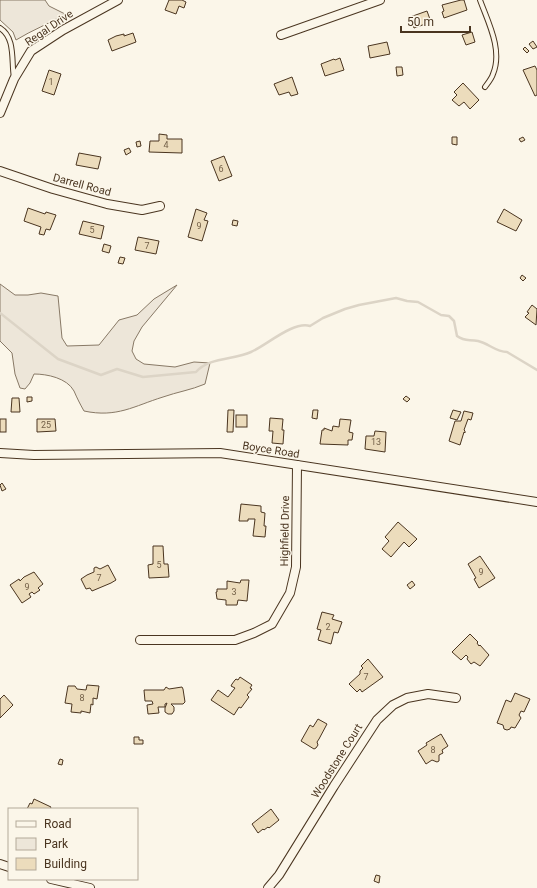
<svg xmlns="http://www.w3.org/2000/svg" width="537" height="888" font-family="Roboto,sans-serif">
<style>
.green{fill:#ede6d9;stroke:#887966}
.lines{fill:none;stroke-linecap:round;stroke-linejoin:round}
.stream{stroke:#dcd4c6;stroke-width:2.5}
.building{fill:#ecdcbc;stroke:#4a3520}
.service-casing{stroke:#4a3520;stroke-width:6}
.minor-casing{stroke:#4a3520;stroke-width:10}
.service{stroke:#fbf6e9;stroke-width:4}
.minor{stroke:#fbf6e9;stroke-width:8}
.labels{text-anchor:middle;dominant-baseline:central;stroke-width:3;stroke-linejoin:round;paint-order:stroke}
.number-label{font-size:9px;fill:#725f47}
.street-label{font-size:11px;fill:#4a3520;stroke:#fbf6e9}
</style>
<rect width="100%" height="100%" fill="#fbf6e9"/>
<!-- green -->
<g class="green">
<path d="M0,0H45L49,6L65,14C49,24 32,30 16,40L13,32L0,20Z"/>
<path d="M0,284L15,295H28L41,293L58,296L62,338L67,346L99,345L119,320L137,315L154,299L177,285L142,327L134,341L132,351L136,359L144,364L175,367L194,362L210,363L205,384C191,390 177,392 163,397C134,406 117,418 84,411C80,404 77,398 74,391C67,378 47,374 34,374L30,383L25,389L20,388L15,374L12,353L0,341Z"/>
</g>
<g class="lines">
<!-- stream -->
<path class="stream" d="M0,313L58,359L101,375L117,369L143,377L196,372C209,357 234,360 251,352C267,345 293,321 310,326L323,318L345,309L359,305L396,298L407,301L418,302L441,315L449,316L454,321L457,336C465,342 469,339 478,341C488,343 496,352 507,352L537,370"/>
</g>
<!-- building -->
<g class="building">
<path d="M169,0H182L186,2L184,8L179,6L176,14L165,10Z"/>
<path d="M461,0H464L467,10L444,18L442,12L444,11L442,5Z"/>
<path d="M427,11L431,22L414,28L410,17Z"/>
<path d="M472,32L475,42L466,45L462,35Z"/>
<path d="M133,33L136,42L112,51L108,40L116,36L124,34V36Z"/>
<path d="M533,41L537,47L533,49L529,44Z"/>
<path d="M387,42L390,54L370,58L368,46Z"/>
<path d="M525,47L529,51L527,53L523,49Z"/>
<path d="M340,58L344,70L325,76L321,64L334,59L335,60Z"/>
<path d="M535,66L537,70V95L535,96L523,70Z"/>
<path d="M396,67H402L403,75L397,76Z"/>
<path d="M49,70L61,74L54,95L42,91Z"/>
<path d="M292,77L298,94L291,96L289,92L279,95L274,84Z"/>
<path d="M463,83L479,100L470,109L464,102L459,106L452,100L457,95L454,92Z"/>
<path d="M159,134L167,135V139H182V153L149,152L150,141H159Z"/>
<path d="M452,137H457V145L452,144Z"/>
<path d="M523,137L525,140L521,142L519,139Z"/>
<path d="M140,141L141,146L137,147L136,142Z"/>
<path d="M129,148L131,152L126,155L124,150Z"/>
<path d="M79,153L101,157L98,169L76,165Z"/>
<path d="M224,156L232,176L219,181L211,161Z"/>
<path d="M28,208L45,214L46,212L56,215L50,230L46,229L44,235L39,234L41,227L24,221Z"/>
<path d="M196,209L207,213L204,220L208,221L202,241L188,237Z"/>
<path d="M504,209L522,220L516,231L497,222Z"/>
<path d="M233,220L238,221L237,226L232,225Z"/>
<path d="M83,221L104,226L101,239L79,234Z"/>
<path d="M138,237L159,241L156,254L135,250Z"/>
<path d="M104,244L111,246L109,253L102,251Z"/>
<path d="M120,257L125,258L123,264L118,263Z"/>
<path d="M522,275L526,278L523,281L520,278Z"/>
<path d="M532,305L537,309L536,325L525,317L529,313L527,312Z"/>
<path d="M406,396L410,399L407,402L403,399Z"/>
<path d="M27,397H32V401L27,402Z"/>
<path d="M12,398H19L20,412H11Z"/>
<path d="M228,410H234L233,432H227Z"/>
<path d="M313,410H318L317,419L312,418Z"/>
<path d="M453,410L461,412L457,420L450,418Z"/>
<path d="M464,411L473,413L471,420L468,419L464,430L465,431V433L464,432L460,445L449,441L455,421H461Z"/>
<rect x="236" y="415" width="11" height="12"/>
<path d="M270,418L283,419L282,430H284L283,444L272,443L273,431H269Z"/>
<rect x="0" y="419" width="6" height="13"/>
<path d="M37,419H55L56,431L37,432Z"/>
<path d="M340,419L351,420L349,432L353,433L352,440H348V445L320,444L322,430H324V428L332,431L333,426L339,427Z"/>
<path d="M375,431L386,432L385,452L365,449L366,436H374Z"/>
<path d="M2,483L6,489L2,491L0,485Z"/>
<path d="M241,504L261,506V512L265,513L264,526H266L265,537L253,536L255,519H248V521H239Z"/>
<path d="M398,522L417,539L409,547L404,542L391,557L382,549L389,541L385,537Z"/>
<path d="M153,546H163L164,564H168L169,577L149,578L148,565L153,564Z"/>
<path d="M480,556L495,578L479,588L474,579L476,578L468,564Z"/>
<path d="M108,565L116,580L111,583L92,591L90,588L86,589L81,579L87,575L94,572V568L96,567L100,569Z"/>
<path d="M34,572L43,584L38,588L40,590L34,594L32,592L29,594L31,597L22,603L10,585L19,579L20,581L24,577Z"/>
<path d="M241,580H249L247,601L238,600L237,605H226V600L217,599L216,592H217V589H227V581L240,583Z"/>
<path d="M412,581L415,585L410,589L407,585Z"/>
<path d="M322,612L334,615L332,619L342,622L338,633L334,632L331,644L318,640L321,630L317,629Z"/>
<path d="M470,634L478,642L477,643L479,646L480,645L489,655L480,666L474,662L471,664L467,659L468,657L466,655L461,660L452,652Z"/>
<path d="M368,659L383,677L362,692L360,689L357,692L349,684L360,674V671L363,668L361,666Z"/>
<path d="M240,677L252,685L250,688L252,689L247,695L249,697L241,708L239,707L234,715L211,700L218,690L228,697L235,688L231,686L232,684L235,680L236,679L238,680Z"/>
<path d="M87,685L99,686L97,699L93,698V705L91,704L90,713L81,711V713L71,712L72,704L65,703L68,686H75L77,689L86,690Z"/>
<path d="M166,687L169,689L182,687L183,689L185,702L183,704H171L174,707V711L172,714H168L165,712V708L167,703L165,704V707H158L159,713L148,714L147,705L153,704L152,701H145L144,690H164Z"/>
<path d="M515,693L530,699L524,712L521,711L519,715L521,718L515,728L511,727L510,729L507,730L504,729L503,725L497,723L506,700L511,702Z"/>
<path d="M4,695L13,705L0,718V699Z"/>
<path d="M318,719L327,724L319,739L317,742L318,745L316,748L314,749L301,741L310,725L313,727Z"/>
<path d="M441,734L448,746L442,750L443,753L439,755V761L437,762L432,760L426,764L418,751L427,745L426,743Z"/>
<path d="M134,737H139V740H143V744H134Z"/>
<path d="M60,759L63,760L62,765L58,764Z"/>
<path d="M34,799L51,807L50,809H27L30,803L32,804Z"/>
<path d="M271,809L279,820L269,828L268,827L264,830L263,829L258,833L252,824Z"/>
<path d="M376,875L380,876L379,883L374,881Z"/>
</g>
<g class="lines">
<!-- service casing -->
<g class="service-casing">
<g id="service">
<path d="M480,0C488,22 503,50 493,74C492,78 488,83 485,87"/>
<path d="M0,28C16,38 11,62 14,78"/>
</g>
</g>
<!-- minor casing -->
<g class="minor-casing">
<g id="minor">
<path d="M281,35L380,0"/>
<path d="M0,113L14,79L31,51L63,30L118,0"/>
<path d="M0,171L53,189L107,204L142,210L160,206"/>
<path d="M0,453L34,455L220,453L537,502"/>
<path d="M140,640H235L254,633L272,624L290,593L296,567L297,465"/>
<path d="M0,864L9,867"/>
<path d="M51,879L90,888"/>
<path d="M268,888L279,875L334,786L377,720L393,705L407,698L428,694L456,698"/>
</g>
</g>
<!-- service -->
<use href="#service" class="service"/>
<!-- minor -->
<use href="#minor" class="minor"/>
</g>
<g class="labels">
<!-- number labels -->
<g class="number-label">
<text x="51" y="82">1</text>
<text x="166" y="145">4</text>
<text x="221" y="169">6</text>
<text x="199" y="226">9</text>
<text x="92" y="230">5</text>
<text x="147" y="246">7</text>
<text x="46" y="425">25</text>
<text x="376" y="442">13</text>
<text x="159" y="565">5</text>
<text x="481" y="572">9</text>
<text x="99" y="578">7</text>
<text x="27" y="587">9</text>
<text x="234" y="592">3</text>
<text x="328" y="627">2</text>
<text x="366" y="677">7</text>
<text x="82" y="698">8</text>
<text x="433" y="750">8</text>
</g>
<!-- street labels -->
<g class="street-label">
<text transform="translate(49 28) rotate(-34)">Regal Drive</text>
<text transform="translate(82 185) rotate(15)">Darrell Road</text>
<text transform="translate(271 450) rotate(9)">Boyce Road</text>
<text transform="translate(285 531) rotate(-89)">Highfield Drive</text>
<text transform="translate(337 761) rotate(-58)">Woodstone Court</text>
</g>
</g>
<!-- legend -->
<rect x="8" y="808" width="130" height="72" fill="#fbf6e9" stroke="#b4a999"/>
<rect x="16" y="821" width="20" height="6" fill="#fbf6e9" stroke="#b4a999"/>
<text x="44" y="828" font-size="12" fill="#4a3520">Road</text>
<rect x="16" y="838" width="20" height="12" fill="#ede6d9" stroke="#b4a999"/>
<text x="44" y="848" font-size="12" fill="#4a3520">Park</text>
<rect x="16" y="858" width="20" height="12" fill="#ecdcbc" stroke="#b4a999"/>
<text x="44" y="868" font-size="12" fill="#4a3520">Building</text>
<!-- scale -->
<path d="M401 26v6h69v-6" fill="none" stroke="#4a3520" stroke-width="2"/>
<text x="407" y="26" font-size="12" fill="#4a3520" stroke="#fbf6e9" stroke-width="3" paint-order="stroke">50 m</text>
</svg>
